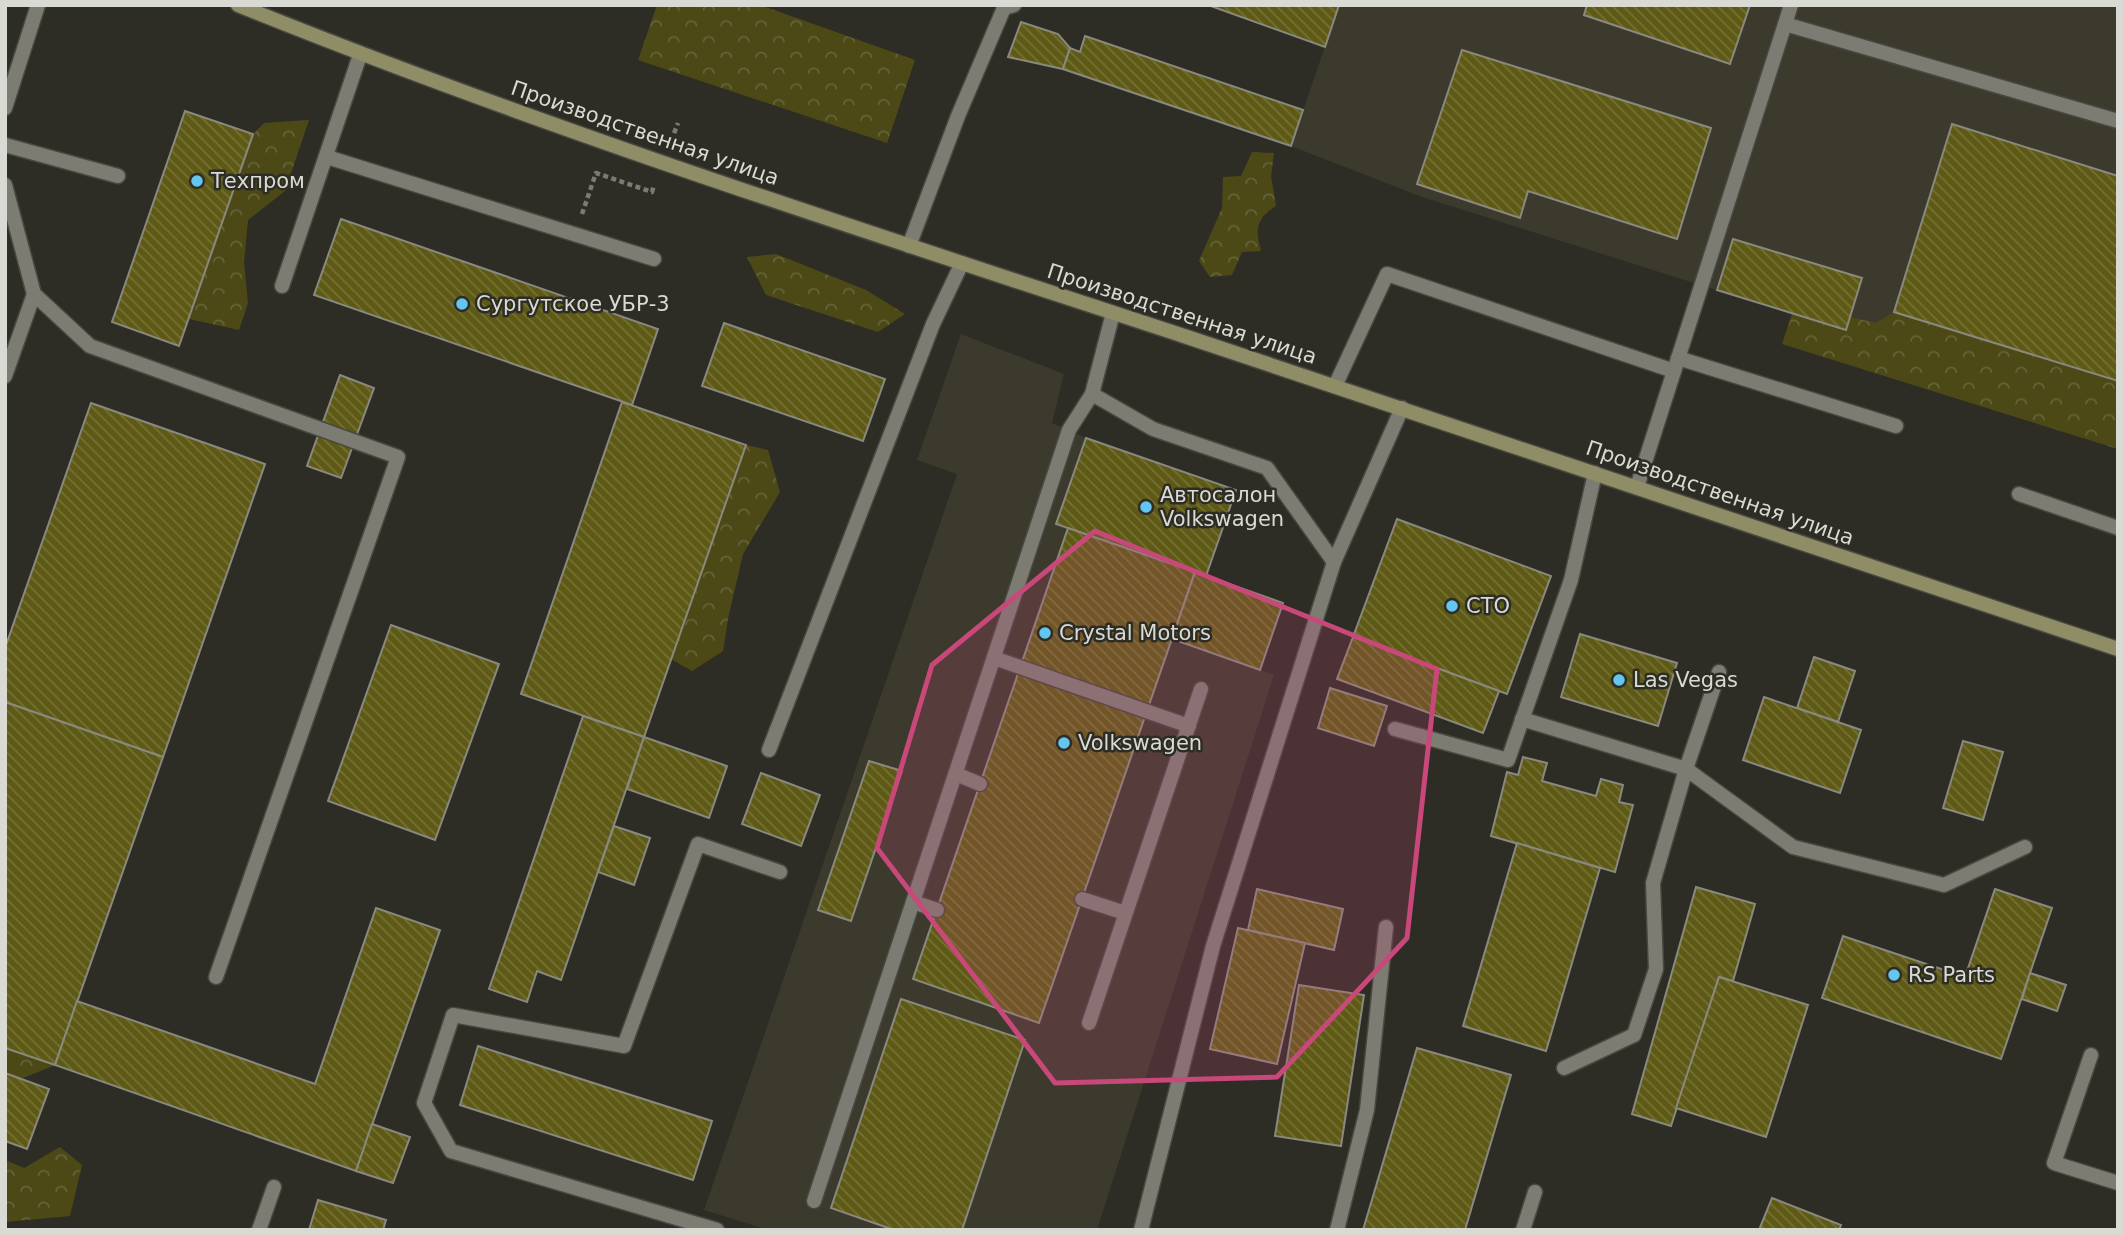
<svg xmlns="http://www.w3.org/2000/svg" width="2123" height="1235" font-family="'DejaVu Sans',sans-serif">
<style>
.built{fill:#3b3a2d}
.forest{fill:url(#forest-crowns)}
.building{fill:url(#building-back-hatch);stroke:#898980;stroke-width:2}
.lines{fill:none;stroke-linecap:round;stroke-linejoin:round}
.service-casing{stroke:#484842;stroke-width:17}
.minor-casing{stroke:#484842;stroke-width:17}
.secondary-casing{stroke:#484842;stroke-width:17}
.path{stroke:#7b7b74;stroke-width:4.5;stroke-dasharray:5 3.5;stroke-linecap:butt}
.service{stroke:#7c7c73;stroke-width:14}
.minor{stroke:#7c7c73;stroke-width:14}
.secondary{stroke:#8f8d66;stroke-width:14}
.marked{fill:#c8487a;fill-opacity:0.2;stroke:#c8487a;stroke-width:5;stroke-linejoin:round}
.poi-dot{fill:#64c5ee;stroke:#2d2d25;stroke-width:2.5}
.labels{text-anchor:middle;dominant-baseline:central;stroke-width:5;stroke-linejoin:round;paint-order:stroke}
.street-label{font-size:21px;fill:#dadad5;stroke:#2d2d25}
.poi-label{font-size:21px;fill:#dadad5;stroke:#2d2d25;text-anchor:start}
</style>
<defs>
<pattern id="forest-crowns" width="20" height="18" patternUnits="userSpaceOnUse" patternTransform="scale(1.75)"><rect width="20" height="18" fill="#4c4917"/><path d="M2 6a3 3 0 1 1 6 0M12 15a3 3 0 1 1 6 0" fill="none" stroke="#656338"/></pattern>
<pattern id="building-back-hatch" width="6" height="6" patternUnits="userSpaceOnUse" patternTransform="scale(1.75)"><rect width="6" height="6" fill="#5e5a15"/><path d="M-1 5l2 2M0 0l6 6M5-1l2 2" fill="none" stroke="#747136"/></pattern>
</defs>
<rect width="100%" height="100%" fill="#2d2d25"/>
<!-- built -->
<g class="built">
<path d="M1339,5H2118V417L1422,197L1291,146Z"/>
<path d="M961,334L1064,374L1052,423L1086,438L1236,490L1206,576L1283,603L1261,670L1274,675L1097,1230H769L704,1210L957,474L917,460Z"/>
</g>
<!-- forest -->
<g class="forest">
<path d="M657,5H760L915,60L887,143L638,60Z"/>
<path d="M309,120L285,191L248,220L244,263L248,303L239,330L189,319L253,134L264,123Z"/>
<path d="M1252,152L1274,153L1271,176L1276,206C1256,218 1255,230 1261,251L1242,252L1232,275L1210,277L1199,261L1222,208L1223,177L1241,176Z"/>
<path d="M776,254L866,290L905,314L878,332L766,295L747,257Z"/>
<path d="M1894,312L2118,381V449L1782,344L1792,314L1846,330L1850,317L1876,323Z"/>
<path d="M746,445L768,450L780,492L743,554L728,619L723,651L692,671L671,659Z"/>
<path d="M5,1048L55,1065L21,1079L5,1073Z"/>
<path d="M60,1147L82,1165L70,1216L5,1222V1160L24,1168Z"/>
</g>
<!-- building -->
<g class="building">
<path d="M1208,5H1339L1325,47Z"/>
<path d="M1587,5H1750L1730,64L1584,15Z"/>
<path d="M1021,22L1058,34L1070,48L1063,69L1008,57Z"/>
<path d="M1085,36L1303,110L1291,146L1063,69L1070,48L1080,52Z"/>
<path d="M1462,50L1711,128L1677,239L1528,191L1520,218L1417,184Z"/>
<path d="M185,111L253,134L179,346L112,322Z"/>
<path d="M1952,124L2118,176V381L1894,312Z"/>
<path d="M341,219L658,329L632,405L314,295Z"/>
<path d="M1733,239L1862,278L1846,330L1717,290Z"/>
<path d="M724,323L885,379L863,441L702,386Z"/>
<path d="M340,375L374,388L341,478L307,466Z"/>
<path d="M622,402L746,445L644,737L521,694Z"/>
<path d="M91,403L265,464L163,757L5,702V648Z"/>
<path d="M1086,438L1236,490L1206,576L1056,524Z"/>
<path d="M1397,519L1551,576L1507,694L1353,637Z"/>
<path d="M1068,528L1195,572L1039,1023L913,979Z"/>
<path d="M1195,572L1283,603L1260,670L1172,639Z"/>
<path d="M391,625L499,664L435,840L328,801Z"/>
<path d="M1580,634L1677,663L1658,726L1561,697Z"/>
<path d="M1353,637L1499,691L1483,733L1337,679Z"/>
<path d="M1814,657L1855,671L1838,722L1797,708Z"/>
<path d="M1330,688L1387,706L1374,746L1318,728Z"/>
<path d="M1764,697L1861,730L1840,793L1743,760Z"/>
<path d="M5,702L163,757L55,1065L5,1048Z"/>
<path d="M583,716L644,737L561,980L537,971L527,1002L489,989Z"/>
<path d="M644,737L727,766L709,818L627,789Z"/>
<path d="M1963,741L2003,752L1983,820L1943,808Z"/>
<path d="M1523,757L1547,763L1542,781L1596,796L1601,779L1623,785L1619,802L1633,805L1615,872L1491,836L1507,772L1518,775Z"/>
<path d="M869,761L902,771L851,921L818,910Z"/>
<path d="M761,773L820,795L801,846L742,824Z"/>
<path d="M614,826L650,838L634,885L598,872Z"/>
<path d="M1517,843L1600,868L1546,1051L1463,1026Z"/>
<path d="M1696,887L1755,904L1733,981L1719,977L1671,1126L1632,1114Z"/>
<path d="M1257,889L1343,909L1334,950L1248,930Z"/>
<path d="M1995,889L2052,908L2001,1059L1822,998L1843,936L1965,977Z"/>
<path d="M376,908L440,930L356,1171L55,1065L77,1001L315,1084Z"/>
<path d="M1238,928L1305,943L1277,1064L1210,1049Z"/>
<path d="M2030,973L2066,985L2057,1011L2022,999Z"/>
<path d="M1719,977L1808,1005L1766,1137L1676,1108Z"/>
<path d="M1299,985L1364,995L1341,1146L1275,1136Z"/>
<path d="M901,999L1025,1040L962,1230H894L831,1208Z"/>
<path d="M478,1046L712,1121L693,1180L460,1105Z"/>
<path d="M1417,1048L1511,1075L1465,1230H1363Z"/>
<path d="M5,1073L49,1089L27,1149L5,1141Z"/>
<path d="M372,1124L410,1137L393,1183L356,1171Z"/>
<path d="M1772,1198L1841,1225L1839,1230H1759Z"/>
<path d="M318,1200L386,1220L383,1230H309Z"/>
</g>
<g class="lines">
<!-- service casing -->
<g class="service-casing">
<g id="service">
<path d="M1785,24L2118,121"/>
<path d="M5,145L118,176"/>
<path d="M327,157L654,259"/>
<path d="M5,185L34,294L90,346L398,457L216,977"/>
<path d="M909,246L958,116L1004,8L1014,5"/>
<path d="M282,286L360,55"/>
<path d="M1678,358L1896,426"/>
<path d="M5,376L34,294"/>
<path d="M1335,386L1387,274L1674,371"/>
<path d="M1092,394L1153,429L1267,468L1334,562"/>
<path d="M1637,487L1791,5"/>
<path d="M2019,494L2118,528"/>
<path d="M994,658L1189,726"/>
<path d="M1522,719L1686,769L1793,847L1944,885L2025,847"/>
<path d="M1395,729L1508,760L1571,580L1595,473"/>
<path d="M769,750L933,324L962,263"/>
<path d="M956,774L980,784"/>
<path d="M1082,899L1125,913"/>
<path d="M913,902L937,910"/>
<path d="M1089,1023L1201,689"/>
<path d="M2091,1055L2054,1163L2118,1183"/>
<path d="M1564,1068L1634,1035L1656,969L1653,883L1686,769L1719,672"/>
<path d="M814,1201L1069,430L1092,394L1113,313"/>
<path d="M259,1230L274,1187"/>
<path d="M717,1230L451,1151L424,1103L453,1015L624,1046L698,844L780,872"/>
<path d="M1141,1230L1213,946L1334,562L1402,408"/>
<path d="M1337,1230L1367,1110L1386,927"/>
<path d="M1523,1230L1535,1192"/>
</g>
</g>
<!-- minor casing -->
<g class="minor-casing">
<path id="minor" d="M5,108L38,5"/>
</g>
<!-- secondary casing -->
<g class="secondary-casing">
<path id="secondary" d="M238,5C550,131 871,233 1190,338C1500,440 1809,545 2118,649"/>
</g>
<!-- path -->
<g class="path">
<path d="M671,141L678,123"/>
<path d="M582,214L596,173L652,192L654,185"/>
</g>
<!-- service -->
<use href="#service" class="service"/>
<!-- minor -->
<use href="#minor" class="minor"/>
<!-- secondary -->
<use href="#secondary" class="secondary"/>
</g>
<!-- marked area -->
<path class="marked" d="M1095,531L1437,669L1407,938L1277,1077L1055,1083L877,848L932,665Z"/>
<!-- markers -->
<g class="poi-dot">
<circle cx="197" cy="181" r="7"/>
<circle cx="462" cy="304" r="7"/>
<circle cx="1146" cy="507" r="7"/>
<circle cx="1452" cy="606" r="7"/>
<circle cx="1045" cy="633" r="7"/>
<circle cx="1619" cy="680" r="7"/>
<circle cx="1064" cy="743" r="7"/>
<circle cx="1894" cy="975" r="7"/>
</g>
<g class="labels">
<!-- street labels -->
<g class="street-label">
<text transform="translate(645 133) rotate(19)">Производственная улица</text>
<text transform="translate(1182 314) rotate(18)">Производственная улица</text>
<text transform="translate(1720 493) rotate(19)">Производственная улица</text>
</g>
<!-- poi labels -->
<g class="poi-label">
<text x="211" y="181">Техпром</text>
<text x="476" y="304">Сургутское УБР-3</text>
<text x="1160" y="495">Автосалон<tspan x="1160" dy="24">Volkswagen</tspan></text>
<text x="1466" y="606">СТО</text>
<text x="1059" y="633">Crystal Motors</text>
<text x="1633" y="680">Las Vegas</text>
<text x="1078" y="743">Volkswagen</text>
<text x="1908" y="975">RS Parts</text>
</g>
</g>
<!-- border -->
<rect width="2123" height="1235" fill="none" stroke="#dadad5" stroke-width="14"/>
</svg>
